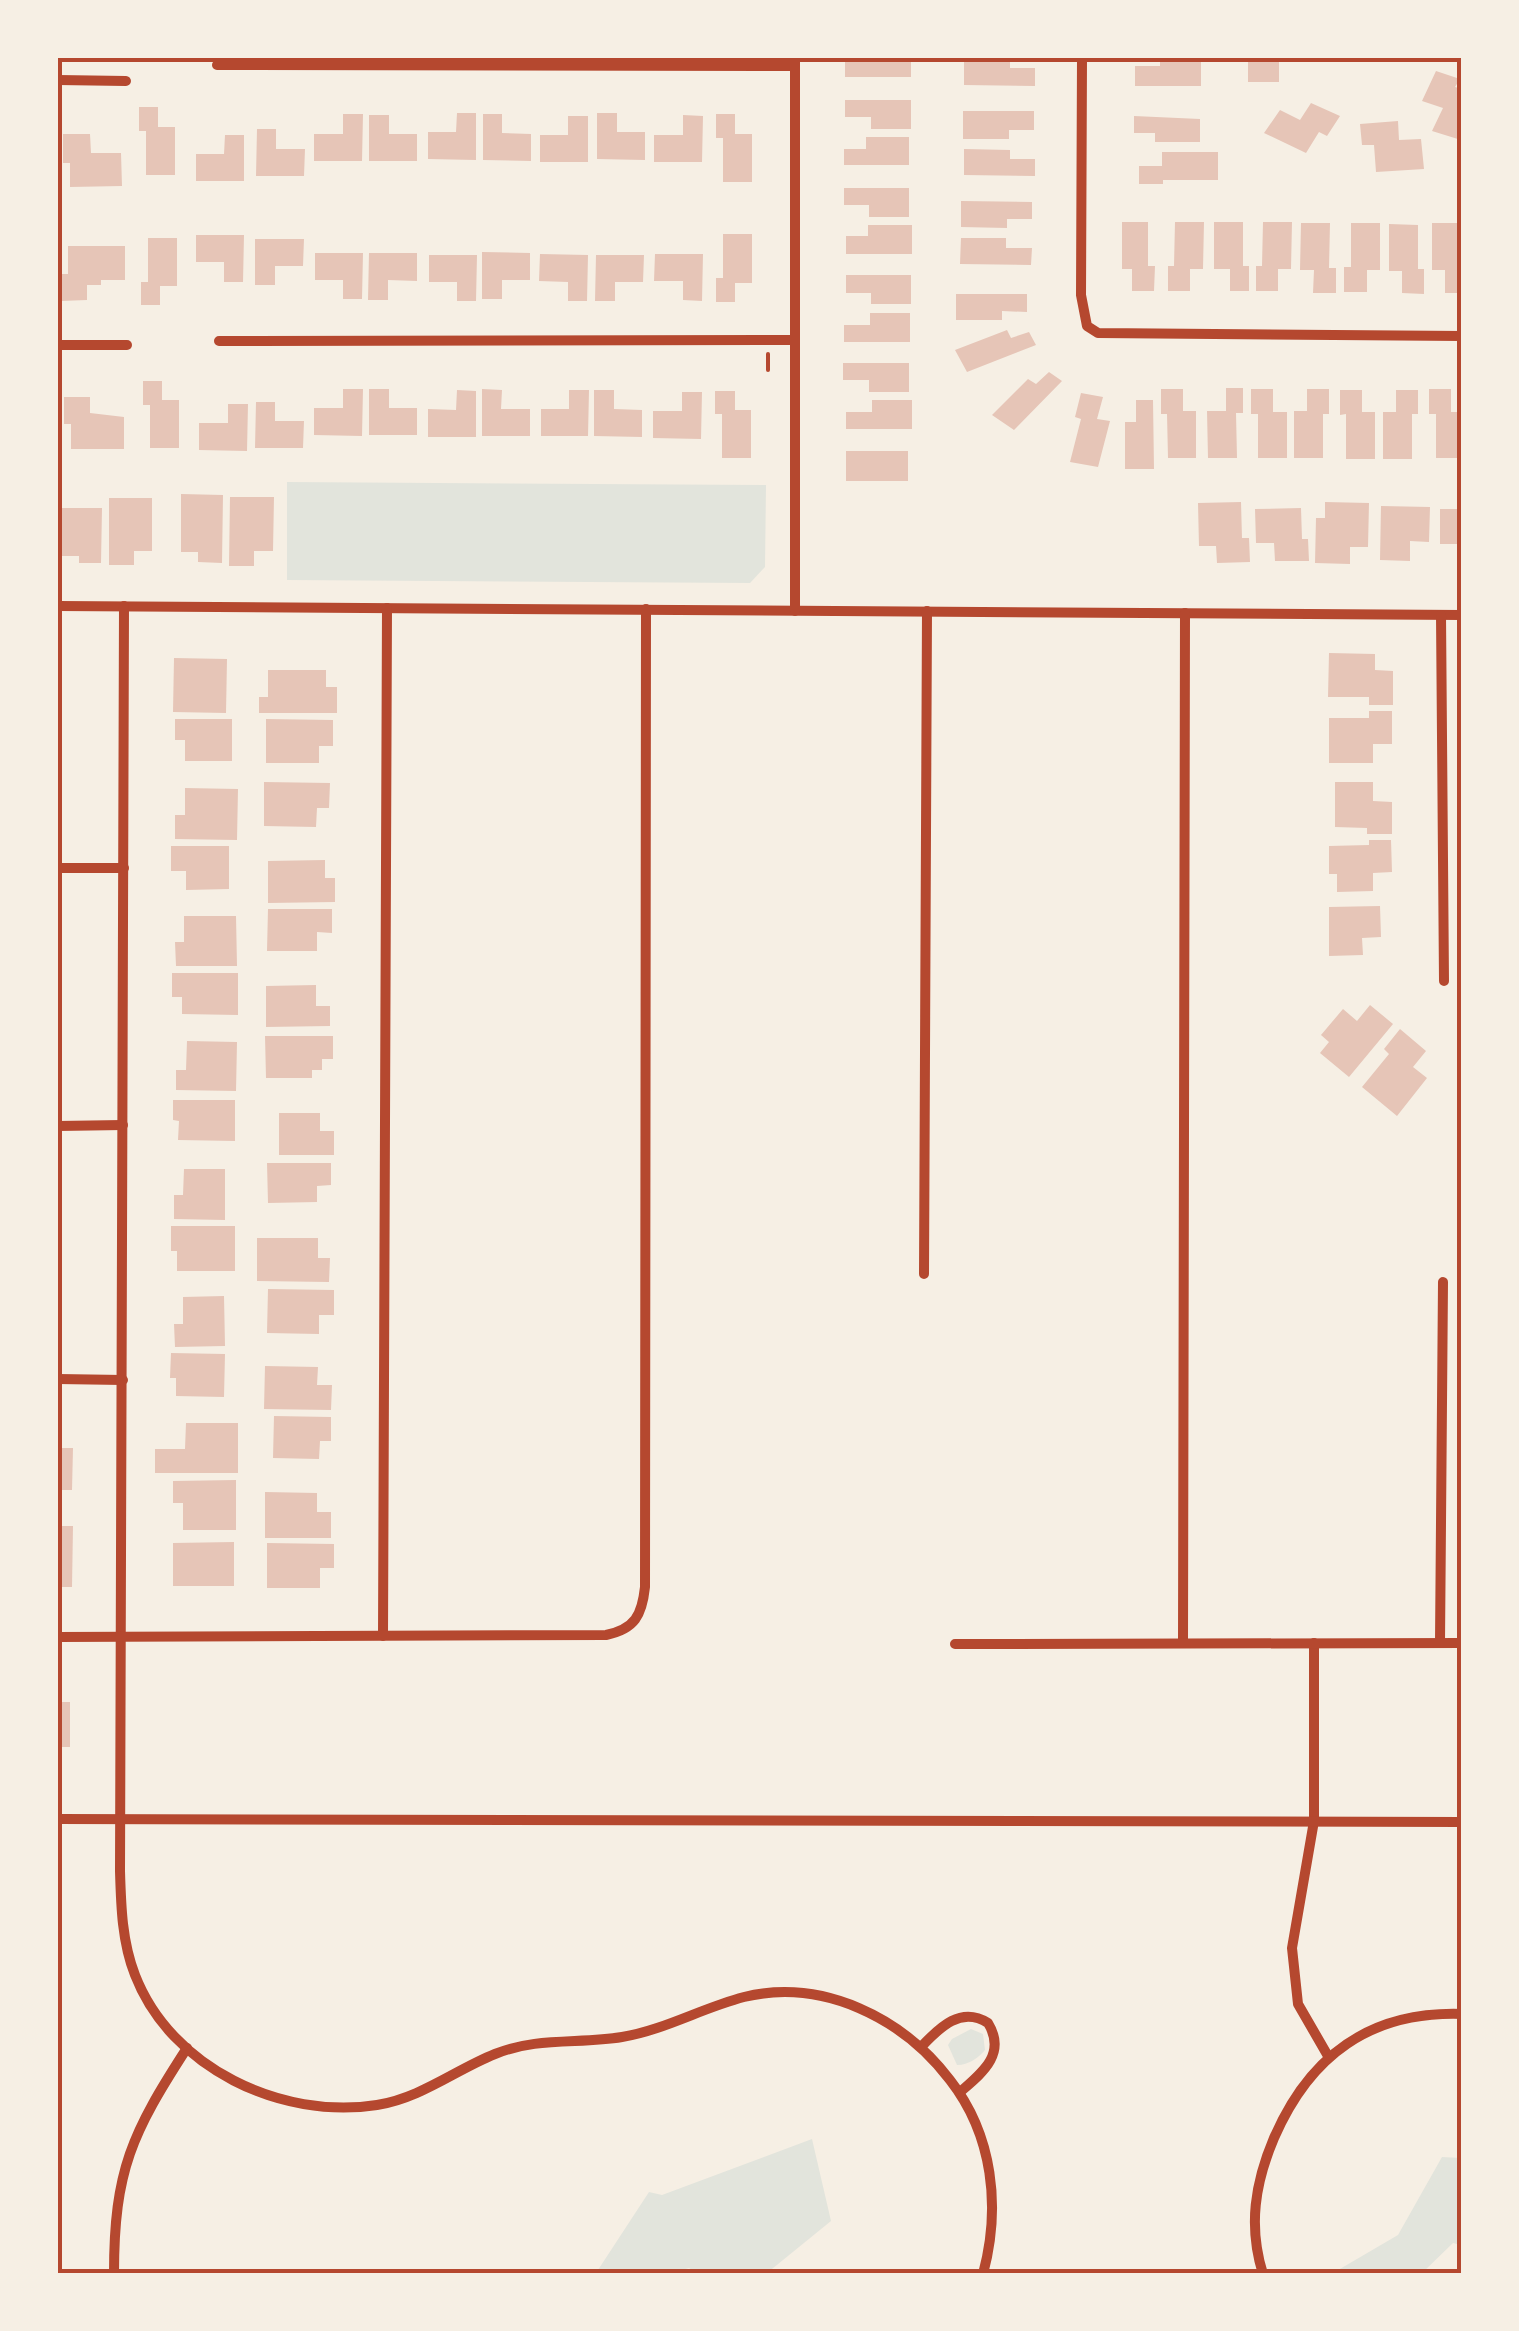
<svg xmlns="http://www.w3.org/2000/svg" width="1519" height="2331" font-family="Figtree,sans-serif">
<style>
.green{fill:#e2e4dc}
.building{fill:#e6c5b7}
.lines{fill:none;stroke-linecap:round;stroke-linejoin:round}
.path{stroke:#b5482f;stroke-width:4}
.minor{stroke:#b5482f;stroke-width:10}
.neatline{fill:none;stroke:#b5482f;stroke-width:4}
</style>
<rect width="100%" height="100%" fill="#f6efe4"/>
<!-- green -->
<g class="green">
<path d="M287,482L766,485L765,567L750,583L287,580Z"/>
<path d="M971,2029L983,2034L985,2050C978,2058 969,2065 957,2065L948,2045L952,2039Z"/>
<path d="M812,2139L831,2221L767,2273H697L689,2268L671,2273H596L649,2192L662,2195Z"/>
<path d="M1442,2157L1461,2158V2245L1453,2243L1422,2273H1333L1398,2235Z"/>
</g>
<!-- building -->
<g class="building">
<path d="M871,58H911V77H845V60H871Z"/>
<path d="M1160,58H1201V86H1135V66H1160Z"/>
<rect x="1248" y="58" width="31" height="24"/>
<path d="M964,59H1010V68H1035V86L964,85Z"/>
<path d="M1436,71L1460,79L1455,87L1462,89L1461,140L1432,131L1443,108L1422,101Z"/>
<path d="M845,100H911V129H871V117H845Z"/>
<path d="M1311,103L1340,116L1327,136L1319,132L1306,153L1264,133L1280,110L1300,120Z"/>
<path d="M139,107H158V127H175V175H146V131H139Z"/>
<path d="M963,111H1034V130H1009V139H963Z"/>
<path d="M457,113H476V160L428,159V132H456Z"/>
<path d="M597,113H617V132H645V160L597,159Z"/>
<path d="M343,114H363L362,161H314V134H343Z"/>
<path d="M483,114H502V133L531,134V161L483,160Z"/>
<path d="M716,114H735V134H752V182H723V138H716Z"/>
<path d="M369,115H389V134H417V161H369Z"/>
<path d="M683,115L703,116L702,162H654V135H683Z"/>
<path d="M568,116H588V162H540V135H568Z"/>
<path d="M1134,116L1200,119V142H1155V133H1134Z"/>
<path d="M1398,121L1399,140L1421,139L1424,169L1376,172L1374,145H1362L1360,124Z"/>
<path d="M257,129H276V149H305L304,176H256Z"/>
<path d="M63,134H90L91,153H121L122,186L70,187V163H63Z"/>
<path d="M225,135H244V181H196V154H224Z"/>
<path d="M866,137H909V165H844V149H866Z"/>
<path d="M964,149L1010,150V159H1035V176L964,175Z"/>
<path d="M1162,152H1218V180H1163V184H1139V166H1162Z"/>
<path d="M844,188H909V217H869V205H844Z"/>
<path d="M961,201L1032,202V219H1007V228L961,227Z"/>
<path d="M1122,222H1148V266H1155L1154,291H1132V269H1122Z"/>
<path d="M1175,222H1204L1203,269H1190V291H1168V266H1174Z"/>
<path d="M1214,222H1243V266H1249V291H1230V269H1214Z"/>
<path d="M1263,222H1292L1291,269H1278V291H1256V266H1262Z"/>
<path d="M1301,223H1330L1329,268H1336V293H1313L1314,270H1300Z"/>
<path d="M1351,223H1380V270H1367V292H1344V267H1351Z"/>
<path d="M1432,223H1461L1462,293H1445V270H1432Z"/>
<path d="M1389,224L1418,225V269H1424V294L1402,293V271H1389Z"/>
<path d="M868,225H912V254H846V236H868Z"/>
<path d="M723,234H752V283H735V302H716V278H723Z"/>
<path d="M196,235H244L243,282H224V262H196Z"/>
<path d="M148,238H177V286H160V305H141V282H148Z"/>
<path d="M961,238H1006V248H1032L1031,265L960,264Z"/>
<path d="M255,239H304L303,266H275V285H255Z"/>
<path d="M68,246H125V280H101V285H87V300L61,301V274H68Z"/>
<path d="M482,252L530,253V280H502V299H482Z"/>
<path d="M315,253H363L362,299H343V280H315Z"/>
<path d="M369,253H417V281L388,280V300H368Z"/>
<path d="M540,254L588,255L587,301H568V282L539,281Z"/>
<path d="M655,254H703L702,301L683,300V281H654Z"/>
<path d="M429,255H477L476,301H457V282H429Z"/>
<path d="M596,255H644L643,282H615V301H595Z"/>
<path d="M846,275H911V304H871V293H846Z"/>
<path d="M956,294H1027V312L1002,311V320H956Z"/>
<path d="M870,313H910V342H844V325H870Z"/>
<path d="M1007,330L1011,338L1029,332L1036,345L967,372L955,350Z"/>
<path d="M843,363H909V392H869V380H843Z"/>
<path d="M1049,372L1062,381L1014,430L992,415L1028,379L1036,384Z"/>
<path d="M143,381H162V400H179V448H150V405H143Z"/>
<path d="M1226,388H1243V413H1236L1237,458H1208L1207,411H1226Z"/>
<path d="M343,389H363L362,436L314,435V408H343Z"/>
<path d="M369,389H389V408H417V435H369Z"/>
<path d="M482,389L502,390L501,409H530V436H482Z"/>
<path d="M1161,389H1183V411H1196V458H1168L1167,414H1161Z"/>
<path d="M1251,389H1273V412H1287V458H1258V414H1251Z"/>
<path d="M1307,389H1329V414H1323V458H1294V411H1307Z"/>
<path d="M1429,389H1451V412H1462V458H1436V414H1429Z"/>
<path d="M457,390L476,391V437H428V409L456,410Z"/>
<path d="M569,390H589L588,436H541V409H569Z"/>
<path d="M594,390H614V409L642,410V437L594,436Z"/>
<path d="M1340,390H1362V412H1375V459H1346V414L1340,415Z"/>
<path d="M1396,390H1418V414H1412V459H1383V412H1396Z"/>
<path d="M715,391H735V410H751V458H722V414H715Z"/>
<path d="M682,392H702L701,439L653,438V411H682Z"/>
<path d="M1081,393L1103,397L1097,419L1110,421L1098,467L1070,462L1081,419L1075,417Z"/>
<path d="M64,397H90V413L124,417V449H71V424H64Z"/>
<path d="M872,400H912V429H846V412H872Z"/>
<path d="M1136,400H1153L1154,469H1125V422H1136Z"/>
<path d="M256,402H275V421H304L303,448H255Z"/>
<path d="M228,404H248L247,451L199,450V423H228Z"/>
<rect x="846" y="451" width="62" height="30"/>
<path d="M181,494L223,495L222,563L198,562V552H181Z"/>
<path d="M230,497H274L273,551H254V566H229Z"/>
<path d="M109,498H152V551H134V565H109Z"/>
<path d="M1241,502L1242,538H1249L1250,562L1217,563L1216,546H1199L1198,503Z"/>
<path d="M1325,502L1369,503L1368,547H1350V564L1315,563L1316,518H1325Z"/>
<path d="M1381,506L1430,507L1429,542L1410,541V561L1380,560Z"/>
<path d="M58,508H102L101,563H79V556H59Z"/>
<path d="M1301,508L1302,539H1308L1309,561H1275L1274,543H1256L1255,509Z"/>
<rect x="1440" y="509" width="22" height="35"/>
<path d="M1329,653L1375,654V670L1393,671V705H1369V697H1328Z"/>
<path d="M174,658L227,659L226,713L173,712Z"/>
<path d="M268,670H326V687H337V713H259V697H268Z"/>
<path d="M1369,711H1392V744H1373V763H1329V718H1369Z"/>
<path d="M175,719H232V761H185V740H175Z"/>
<path d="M266,719L333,720V746H319V763H266Z"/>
<path d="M264,782L330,783L329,808H317L316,827L264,826Z"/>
<path d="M1335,782H1373V801L1392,802V834H1367V828L1335,827Z"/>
<path d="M185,788L238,789L237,840L175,839V815H185Z"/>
<path d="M1369,840H1391L1392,872L1373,873V891L1337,892V874H1329V846L1369,845Z"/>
<path d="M171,846H229V889L186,890V871H171Z"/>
<path d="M325,860V878H335V902L268,903V861Z"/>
<path d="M1380,906L1381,937L1362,938L1363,955L1329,956V907Z"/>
<path d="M268,909H332V933L317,932V951H267Z"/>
<path d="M184,916H236L237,966H176L175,942H184Z"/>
<path d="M172,973H238V1015L182,1014V997H172Z"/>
<path d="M316,985V1006H330V1026L266,1027V986Z"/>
<path d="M1370,1005L1393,1024L1349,1077L1320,1053L1329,1042L1321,1035L1343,1009L1357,1021Z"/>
<path d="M1400,1029L1426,1051L1413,1067L1427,1078L1397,1116L1362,1087L1389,1054L1384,1049Z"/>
<path d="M265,1036H333V1059H322V1070H312V1078H266Z"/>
<path d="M187,1041L237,1042L236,1091L176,1090V1070H186Z"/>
<path d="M173,1100H235V1141L178,1140L179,1121L173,1120Z"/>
<path d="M279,1113H320V1131H334V1155H279Z"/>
<path d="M267,1163H331V1185L317,1186V1202L268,1203Z"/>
<path d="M184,1169H225V1220L174,1219V1195H183Z"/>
<path d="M171,1226H235V1271H177V1251H171Z"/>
<path d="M257,1238H318V1258H330L329,1282L257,1281Z"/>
<path d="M268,1289L334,1290V1315H319V1334L267,1333Z"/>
<path d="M224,1296L225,1346L175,1347L174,1324H183V1297Z"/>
<path d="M171,1353L225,1354L224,1397L176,1396V1378H170Z"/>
<path d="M265,1366L318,1367L317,1385H332L331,1410L264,1409Z"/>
<path d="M274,1416L331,1417V1441H320L319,1459L273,1458Z"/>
<path d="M186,1423H238V1473H155V1449H185Z"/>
<path d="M58,1448H73L72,1490H58Z"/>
<path d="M236,1480V1530H183V1503H173V1481Z"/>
<path d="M265,1492L317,1493V1512H331V1538H265Z"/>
<path d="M58,1526H73L72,1587H58Z"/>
<path d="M234,1542V1586H173V1543Z"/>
<path d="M267,1543L334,1544V1568H320V1588H267Z"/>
<rect x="58" y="1702" width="12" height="45"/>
</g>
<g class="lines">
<!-- path -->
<path class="path" d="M768,370V354"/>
<!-- minor -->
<g class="minor">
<path d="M1082,58L1081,295L1087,326L1098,333L1462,336"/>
<path d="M217,65L795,66"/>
<path d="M58,80L126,81"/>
<path d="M219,341L795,340"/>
<path d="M58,345H127"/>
<path d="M58,606L1462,615"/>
<path d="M124,606L120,1871C121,1906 122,1942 135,1975C171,2068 281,2120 377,2105C421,2098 455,2070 495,2054C536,2037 579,2044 622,2037C664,2030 702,2008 744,1997C823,1978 903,2018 950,2080C993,2135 1001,2207 983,2274"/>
<path d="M795,611V58"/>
<path d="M1441,615L1444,981"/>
<path d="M58,868H124"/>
<path d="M58,1126L123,1125"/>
<path d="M924,1274L927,611"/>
<path d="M58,1379L123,1380"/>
<path d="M383,1636L387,608"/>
<path d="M58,1637L606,1635C635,1629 642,1615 645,1587L646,609"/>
<path d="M1183,1643L1185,613"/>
<path d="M1314,1643V1821L1292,1948L1298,2004L1328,2056"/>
<path d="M1440,1643L1443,1282"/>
<path d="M955,1644L1462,1643"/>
<path d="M58,1819L1462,1822"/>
<path d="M922,2046C940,2027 961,2006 988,2023C1007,2054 982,2073 960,2092"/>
<path d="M114,2274C114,2170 132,2133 187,2048"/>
<path d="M1263,2274C1248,2226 1255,2183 1274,2138C1310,2055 1370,2011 1462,2014"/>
</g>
</g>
<!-- border -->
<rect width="1519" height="2331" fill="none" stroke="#f6efe4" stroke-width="120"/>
<rect x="60" y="60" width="1399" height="2211" class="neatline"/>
</svg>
